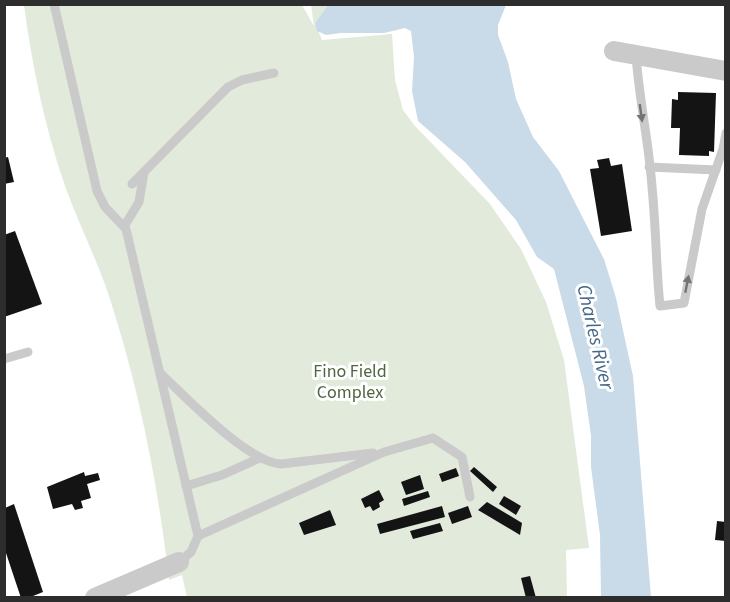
<svg xmlns="http://www.w3.org/2000/svg" width="730" height="602" font-family="'Source Sans 3',sans-serif">
<style>
.green{fill:#e2eadc}
.water{fill:#c9dae8}
.building{fill:#141414}
.lines{fill:none;stroke-linecap:round;stroke-linejoin:round}
.service{stroke:#cacaca;stroke-width:9}
.minor{stroke:#cacaca;stroke-width:20}
.oneway{fill:#747474}
.labels{text-anchor:middle;dominant-baseline:central;stroke-width:6;stroke-linejoin:round;paint-order:stroke}
.park-label{font-size:18px;fill:#4e653f;stroke:#fff}
.water-label{font-size:20px;font-style:italic;fill:#436888;stroke:#fff}
</style>
<rect width="100%" height="100%" fill="#fff"/>
<!-- green -->
<path class="green" d="M24,5H302L314,26L311,5H328L315,23L322,40L392,34L395,80L403,110L415,126L490,204L521,249L546,302L564,360L589,548L566,550L567,597L187,598L182,575L169,580C158,484 139,388 109,296C97,259 78,223 65,186C45,128 32,66 24,5Z"/>
<!-- water -->
<path class="water" d="M328,5H506L498,25V35L508,62L516,99L533,137L559,171L589,230L604,259L616,298L633,376L651,597H601L600,535L591,467V436L584,386L554,269L537,257L516,220L465,162L418,121L412,91L414,57L411,31L405,28L384,33H341L326,35L317,31L315,23Z"/>
<!-- building -->
<g class="building">
<path d="M678,92L716,93L714,152L709,151V156L679,155L680,128H671L672,99L678,100Z"/>
<path d="M8,157L14,182L4,184V158Z"/>
<path d="M609,158L611,166L622,164L632,231L601,236L590,169L599,168L597,160Z"/>
<path d="M15,231L42,304L4,317V235Z"/>
<path d="M474,467L497,487L493,492L470,471Z"/>
<path d="M456,468L459,476L442,482L439,474Z"/>
<path d="M84,472L85,476L98,473L100,480L87,484L91,498L81,501L83,508L75,510L72,504L53,509L47,487Z"/>
<path d="M420,475L424,489L406,495L401,482Z"/>
<path d="M379,490L384,500L379,503L380,507L373,511L370,506L365,508L361,499Z"/>
<path d="M428,491L430,497L404,506L402,499Z"/>
<path d="M504,496L521,506L516,515L499,504Z"/>
<path d="M487,502L522,523L520,535L478,510Z"/>
<path d="M14,504L43,592L28,598H21L5,550V508Z"/>
<path d="M442,506L445,517L380,534L377,524Z"/>
<path d="M468,506L472,517L452,524L448,513Z"/>
<path d="M330,510L336,525L304,535L299,523Z"/>
<path d="M717,521L726,522V541L715,540Z"/>
<path d="M440,523L443,531L413,539L410,531Z"/>
<path d="M530,576L536,598H526L521,578Z"/>
</g>
<g class="lines">
<!-- service -->
<g class="service">
<path d="M54,4L97,191L105,207L126,229L198,536L191,552L179,562"/>
<path d="M636,55C639,99 649,143 652,187C656,227 656,267 660,306L684,303L702,209L723,149L726,133"/>
<path d="M649,167L716,170"/>
<path d="M132,184L228,87L242,80L274,73"/>
<path d="M125,225L139,202L144,172"/>
<path d="M4,359L28,352"/>
<path d="M160,373C186,397 247,462 281,464L373,453"/>
<path d="M186,486L222,475L260,458"/>
<path d="M198,536L384,452L433,438L462,457L470,497"/>
</g>
<!-- minor -->
<g class="minor">
<path d="M614,51L726,71"/>
<path d="M95,598L179,562"/>
</g>
</g>
<!-- one-way arrows -->
<defs><path id="oneway-solid" d="M-6-.8H1V-3.2L6.5 0L1 3.2V.8H-6Z" transform="scale(1.5)"/></defs>
<g class="oneway">
<use href="#oneway-solid" transform="translate(641 113) rotate(82)"/>
<use href="#oneway-solid" transform="translate(687 284) rotate(-79)"/>
</g>
<g class="labels">
<!-- park labels -->
<g class="park-label">
<text x="350" y="371">Fino Field<tspan x="350" dy="21">Complex</tspan></text>
</g>
<!-- water labels -->
<g class="water-label">
<text transform="translate(595 337) rotate(77)">Charles River</text>
</g>
</g>
<!-- border -->
<rect width="730" height="602" fill="none" stroke="#2d2d2d" stroke-width="12"/>
</svg>
